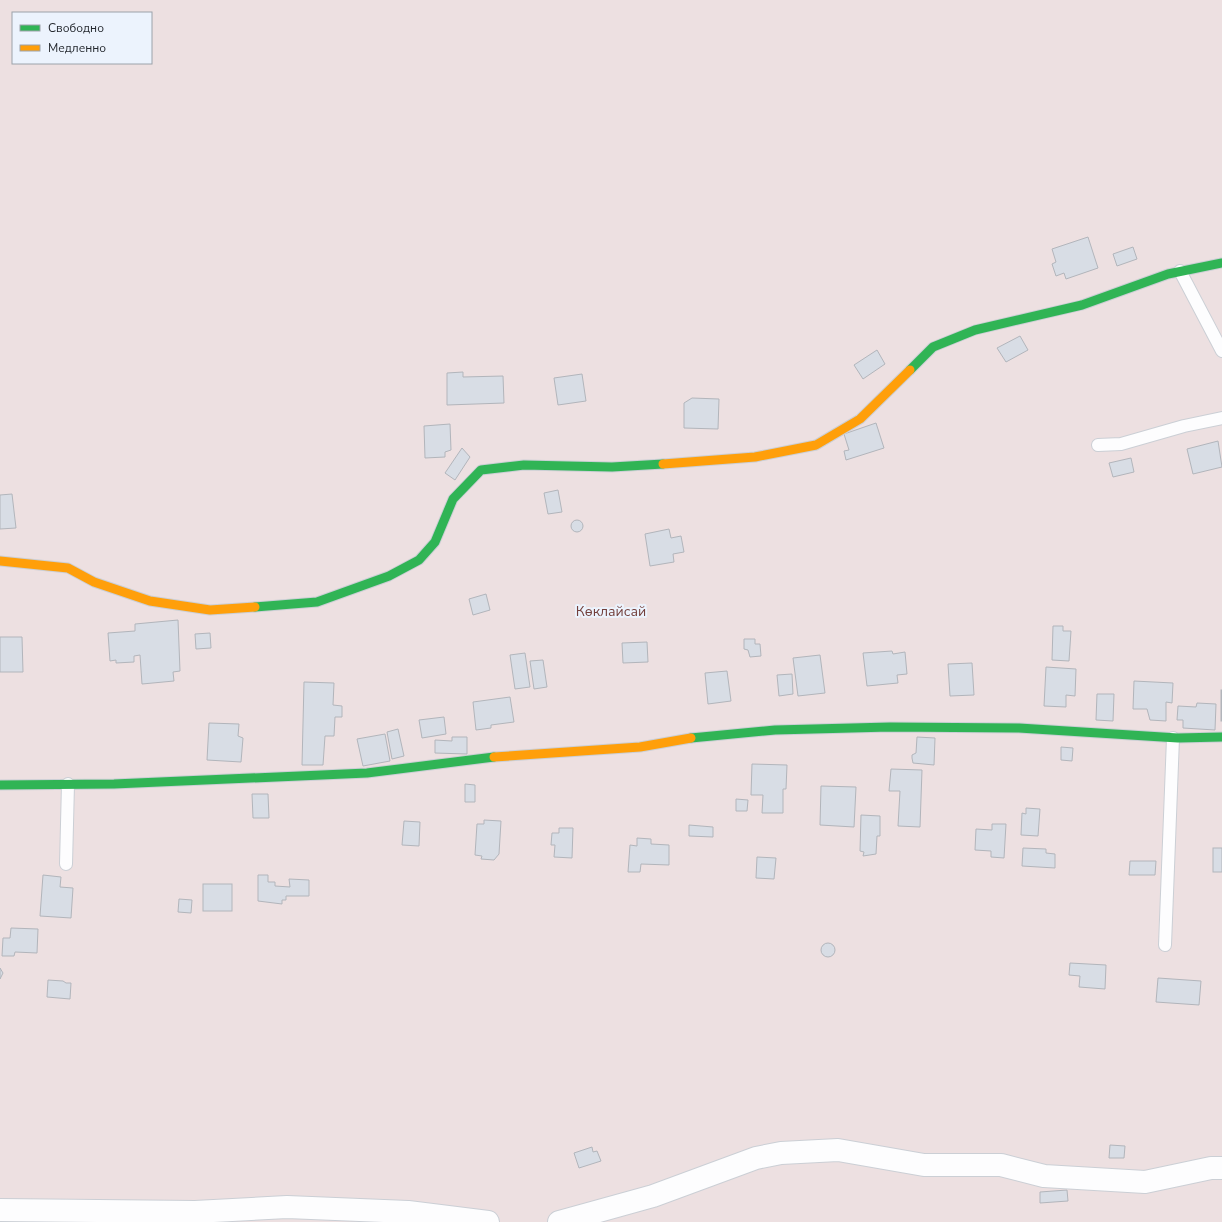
<svg xmlns="http://www.w3.org/2000/svg" width="1222" height="1222" font-family="'Nunito Sans',sans-serif">
<style>
.green{fill:#ede0e1;fill-rule:evenodd}
.building{fill:#d8dde5;stroke:#b2b5bb}
.lines{fill:none;stroke-linecap:round;stroke-linejoin:round}
.lane-casing{stroke:#cbcfd5;stroke-width:14}
.street-casing{stroke:#cbcfd5;stroke-width:24}
.fast-casing{stroke:#cbcfd5;stroke-width:11}
.slow-casing{stroke:#cbcfd5;stroke-width:11}
.lane{stroke:#fdfdfe;stroke-width:12}
.street{stroke:#fdfdfe;stroke-width:22}
.fast{stroke:#30b455;stroke-width:9}
.slow{stroke:#ff9f0a;stroke-width:9}
.labels{text-anchor:middle;dominant-baseline:central;stroke-width:4;stroke-linejoin:round;paint-order:stroke}
.park-label{font-size:14px;fill:#733f3b;stroke:#ecf3fd}
</style>
<rect width="100%" height="100%" fill="#f0f4f9"/>
<!-- green -->
<path class="green" d="M0,0H1222V1222H0ZM13,13H151V63H13Z"/>
<!-- building -->
<g class="building">
<path d="M1088,237L1098,268L1066,279L1064,273L1056,276L1052,264L1056,262L1052,249Z"/>
<path d="M1133,247L1137,259L1117,266L1113,254Z"/>
<path d="M1020,336L1028,350L1006,362L997,348Z"/>
<path d="M877,350L885,364L863,379L854,365Z"/>
<path d="M463,372V377L503,376L504,403L447,405V373Z"/>
<path d="M582,374L586,401L558,405L554,378Z"/>
<path d="M692,398L719,399L718,429L684,428V403Z"/>
<path d="M876,423L884,448L846,460L844,451L849,450L844,434Z"/>
<path d="M450,424L451,450L445,452V457L425,458L424,426Z"/>
<path d="M1218,441L1222,467L1193,474L1187,449Z"/>
<path d="M462,448L470,457L455,480L445,473Z"/>
<path d="M1131,458L1134,472L1113,477L1109,463Z"/>
<path d="M558,490L562,512L548,514L544,493Z"/>
<path d="M12,494L16,528L0,529V495Z"/>
<circle cx="577" cy="526" r="6"/>
<path d="M669,529L671,538L681,536L684,552L673,554L674,562L650,566L645,534Z"/>
<path d="M486,594L490,610L473,615L469,599Z"/>
<path d="M178,620L180,671L173,672L174,681L142,684L140,655L134,656V662L116,663V660L110,661L108,633L135,631V624Z"/>
<path d="M1053,626H1063V631H1071L1069,661L1052,660Z"/>
<path d="M210,633L211,648L196,649L195,634Z"/>
<path d="M0,637H22L23,672H0Z"/>
<path d="M744,639H755V644H760L761,656L750,657L748,650L744,649Z"/>
<path d="M647,642L648,662L623,663L622,643Z"/>
<path d="M892,651L893,654L905,652L907,674L897,675L898,683L867,686L863,653Z"/>
<path d="M525,653L530,687L515,689L510,655Z"/>
<path d="M820,655L825,693L798,696L793,658Z"/>
<path d="M543,660L547,687L534,689L530,661Z"/>
<path d="M972,663L974,695L950,696L948,664Z"/>
<path d="M1046,667L1076,669L1075,696L1066,695V707L1044,706Z"/>
<path d="M727,671L731,701L708,704L705,673Z"/>
<path d="M792,674L793,694L779,696L777,675Z"/>
<path d="M1134,681L1173,683L1172,703L1166,702V721L1150,720L1147,709H1133Z"/>
<path d="M304,682L334,683L333,705L342,706V717H335L334,736H325L323,765H302Z"/>
<rect x="1221" y="690" width="1" height="31"/>
<path d="M1097,694H1114L1113,721L1096,720Z"/>
<path d="M510,697L514,722L491,725V728L476,730L473,702Z"/>
<path d="M1197,703L1216,704L1215,730L1183,728V720H1177L1178,706L1196,707Z"/>
<path d="M444,717L446,734L422,738L419,720Z"/>
<path d="M209,723L239,724L238,736L243,738L241,762L207,760Z"/>
<path d="M398,729L404,756L392,759L387,732Z"/>
<path d="M385,734L390,761L363,766L357,739Z"/>
<path d="M452,737H467V754L435,753V740L452,741Z"/>
<path d="M917,737L935,738L934,765L913,763L912,758V755L916,753Z"/>
<path d="M1061,747L1073,748L1072,761L1061,760Z"/>
<path d="M752,764L787,765L786,789H783V813H762L763,795H751Z"/>
<path d="M891,769L922,770L920,827L898,826L900,791H889Z"/>
<path d="M465,784L475,785V802H465Z"/>
<path d="M821,786L856,787L854,827L820,825Z"/>
<path d="M252,794H268L269,818H253Z"/>
<path d="M736,799L748,800L747,811H736Z"/>
<path d="M1026,808L1040,809L1038,836L1021,835L1022,813L1026,814Z"/>
<path d="M861,815L880,816V836H877L876,854L863,856L864,852L860,851Z"/>
<path d="M484,820L501,821L499,854L494,860L481,859L482,856L475,855L477,824H484Z"/>
<path d="M404,821L420,822L419,846L402,845Z"/>
<path d="M992,824H1006L1004,858L991,857V851L975,850L976,829L992,830Z"/>
<path d="M689,825L713,827V837L689,836Z"/>
<path d="M559,828H573L572,858L554,857L555,845H551L552,833H559Z"/>
<path d="M637,838L651,839V844L669,845V865L641,864L640,872H628L630,845L637,846Z"/>
<path d="M1023,848L1046,849V853L1055,854V868L1022,866Z"/>
<rect x="1213" y="848" width="9" height="24"/>
<path d="M757,857L776,858L774,879L756,878Z"/>
<path d="M1130,861H1156L1155,875H1129Z"/>
<path d="M43,875L61,877L60,887L73,888L71,918L40,916Z"/>
<path d="M258,875H268V882H275V886L290,887L289,879L309,880V896H286V900H282V904L258,901Z"/>
<rect x="203" y="884" width="29" height="27"/>
<path d="M179,899L192,900L191,913L178,912Z"/>
<path d="M11,928L38,929L37,953L15,952L14,956H2L3,938H10Z"/>
<circle cx="828" cy="950" r="7"/>
<path d="M1070,963L1106,965L1105,989L1079,987L1080,976L1069,975Z"/>
<path d="M0,968L3,973L0,979Z"/>
<path d="M1158,978L1201,981L1199,1005L1156,1002Z"/>
<path d="M48,980L63,981L66,983H71L70,999L47,997Z"/>
<path d="M1110,1145L1125,1146L1124,1158H1109Z"/>
<path d="M592,1147L593,1152L597,1151L601,1161L579,1168L574,1153Z"/>
<path d="M1067,1190L1068,1201L1040,1203V1192Z"/>
</g>
<g class="lines">
<!-- lane casing -->
<g class="lane-casing">
<g id="lane">
<path d="M1180,271L1222,351"/>
<path d="M1098,445L1121,444L1184,426L1222,418"/>
<path d="M66,864L68,784"/>
<path d="M1165,945L1173,738"/>
</g>
</g>
<!-- street casing -->
<g class="street-casing">
<g id="street">
<path d="M0,1210L195,1212L287,1207L408,1212L488,1222"/>
<path d="M559,1222L653,1196L756,1158L781,1153L838,1150L924,1165H1001L1044,1176L1145,1182L1211,1168H1222"/>
</g>
</g>
<!-- fast casing -->
<g class="fast-casing">
<g id="fast">
<path d="M910,370L933,347L975,330L1082,305L1168,274L1222,263"/>
<path d="M255,607L317,602L389,576L419,560L435,542L453,499L481,470L524,465L612,467L663,464"/>
<path d="M691,738L775,730L890,727L1019,728L1178,738L1222,737"/>
<path d="M0,785L114,784L367,773L494,757"/>
</g>
</g>
<!-- slow casing -->
<g class="slow-casing">
<g id="slow">
<path d="M663,464L755,457L816,445L860,419L910,370"/>
<path d="M0,561L68,568L94,582L150,601L210,610L255,607"/>
<path d="M494,757L640,747L691,738"/>
</g>
</g>
<!-- lane -->
<use href="#lane" class="lane"/>
<!-- street -->
<use href="#street" class="street"/>
<!-- fast -->
<use href="#fast" class="fast"/>
<!-- slow -->
<use href="#slow" class="slow"/>
</g>
<g class="labels">
<!-- park labels -->
<g class="park-label">
<text x="611" y="611">Көклайсай</text>
</g>
</g>
<!-- legend -->
<rect x="12" y="12" width="140" height="52" fill="#ecf3fd" stroke="#9ca2aa"/>
<rect x="20" y="25" width="20" height="6" fill="#30b455" stroke="#9ca2aa"/>
<text x="48" y="32" font-size="12" fill="#24282e">Свободно</text>
<rect x="20" y="45" width="20" height="6" fill="#ff9f0a" stroke="#9ca2aa"/>
<text x="48" y="52" font-size="12" fill="#24282e">Медленно</text>
</svg>
